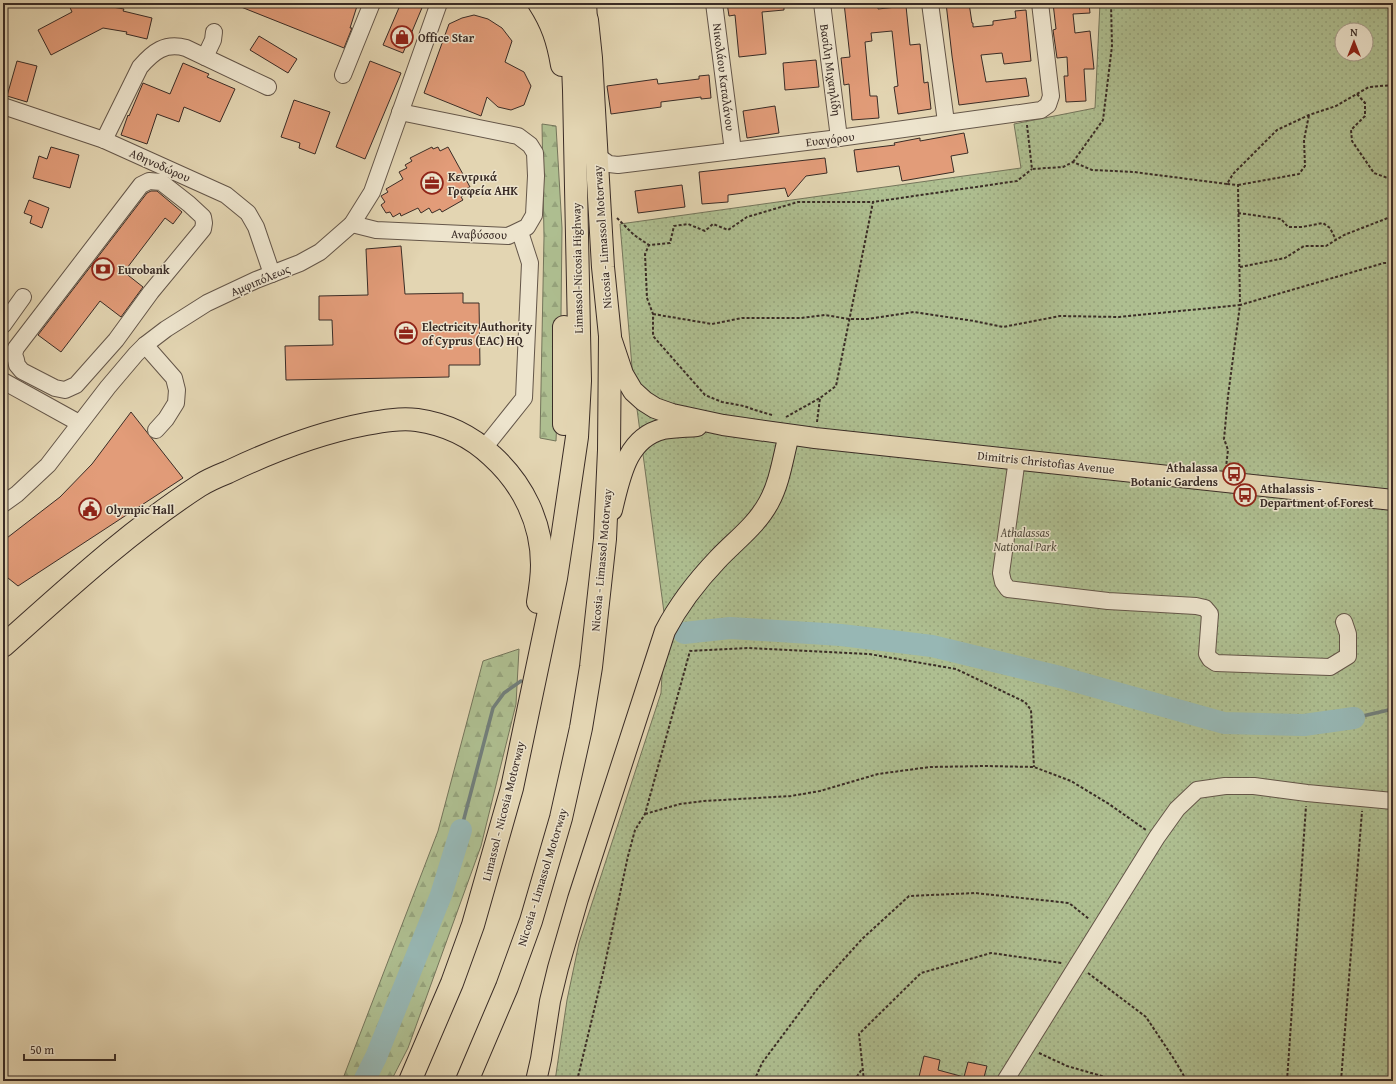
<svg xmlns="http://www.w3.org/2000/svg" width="1396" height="1084" font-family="'Gentium Book Plus',serif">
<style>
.forest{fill:url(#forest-firs);stroke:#74755b}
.park{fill:url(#park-dots);stroke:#74755b;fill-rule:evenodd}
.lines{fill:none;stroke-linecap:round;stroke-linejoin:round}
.stream{stroke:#727f7b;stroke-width:3.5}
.river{stroke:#97b7b4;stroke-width:22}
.building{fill:#e29c79;stroke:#3a2c26}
.minor-casing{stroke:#645649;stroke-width:18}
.major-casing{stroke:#3a2c26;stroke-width:22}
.highway-casing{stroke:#3a2c26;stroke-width:24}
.path{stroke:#3a2c26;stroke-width:2;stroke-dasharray:3 2;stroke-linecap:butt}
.minor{stroke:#ede4cd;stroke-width:16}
.major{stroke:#e3d5b2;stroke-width:20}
.highway{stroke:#e3d5b2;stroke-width:22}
.labels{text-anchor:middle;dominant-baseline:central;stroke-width:3;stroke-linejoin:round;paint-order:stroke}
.poi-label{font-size:12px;font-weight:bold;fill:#3a2c26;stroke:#ede4cd;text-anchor:start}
.street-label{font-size:12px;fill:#3a2c26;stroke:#ede4cd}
.park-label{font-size:12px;font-style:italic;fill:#51493b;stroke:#ede4cd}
</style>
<defs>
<pattern id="forest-firs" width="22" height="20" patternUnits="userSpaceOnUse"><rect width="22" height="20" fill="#aebe90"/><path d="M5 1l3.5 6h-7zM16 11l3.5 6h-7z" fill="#96a37c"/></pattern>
<pattern id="park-dots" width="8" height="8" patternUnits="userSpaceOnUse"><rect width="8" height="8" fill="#aebe90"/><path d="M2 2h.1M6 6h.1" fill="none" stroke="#96a37c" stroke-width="1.8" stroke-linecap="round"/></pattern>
</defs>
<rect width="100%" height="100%" fill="#e3d5b2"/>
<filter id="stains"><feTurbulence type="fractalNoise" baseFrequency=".005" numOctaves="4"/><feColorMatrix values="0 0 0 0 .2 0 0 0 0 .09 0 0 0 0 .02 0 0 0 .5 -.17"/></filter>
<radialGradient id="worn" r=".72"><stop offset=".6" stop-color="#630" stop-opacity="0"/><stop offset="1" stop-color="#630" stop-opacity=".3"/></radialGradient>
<!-- forest -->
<g class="forest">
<path d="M542,124L556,126L562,228L561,316L556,441L540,438L544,237Z"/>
<path d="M519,649L516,704L481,846L408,1048L391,1081H342L438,831L483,661Z"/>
</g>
<!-- park -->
<path class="park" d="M1100,3H1393V1081H555L567,1000L579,943L661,693L665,620L633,379L620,224L1021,168L1014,124L1095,108ZM1342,30H1366V54H1342Z"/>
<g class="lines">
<!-- stream -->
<g class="stream">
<path d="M1354,718L1393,709"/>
<path d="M461,830L493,708L504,693L521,681"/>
</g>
<!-- river -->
<g class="river">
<path d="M684,633L730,628L841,635L932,646L1060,677L1224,723L1304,725L1354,718"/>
<path d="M364,1081L376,1057L441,895L461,830"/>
</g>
</g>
<!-- building -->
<g class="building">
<path d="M68,3H89L124,9L123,11L152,18L147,39L126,34L127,32L103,28L51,55L38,30L72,12Z"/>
<path d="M231,3H358L350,28H352L344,48Z"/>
<path d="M401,3H424L403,53L383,45Z"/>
<path d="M727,3H784V10L762,12L766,54L739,57L735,15L729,16Z"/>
<path d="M844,3H878V9L906,6L910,45L920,44L924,83L928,82L931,109L898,114L894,87L898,86L892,31L871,33L872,41L865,42L870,96H877L879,118L852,120L849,84L844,85L841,58L850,57Z"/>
<path d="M946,3H969L972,23H973V27L993,25V21L1016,18L1015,11L1026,10L1031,61L1004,64L1002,53L981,55L986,82L1026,78L1029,96L959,105L952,56Z"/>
<path d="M1053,3H1089L1090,13L1073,14L1075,33L1090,31L1094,69H1084L1086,101L1066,102L1064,76H1068L1067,57L1057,58L1053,30L1056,29Z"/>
<path d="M474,15L488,19L502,28L512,41L505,62L524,72L531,86L524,105L511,110L498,107L487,97L481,116L424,93L449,24L462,18Z"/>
<path d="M259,36L297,59L288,73L250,50Z"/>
<path d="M816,60L819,87L785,90L783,63Z"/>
<path d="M17,61L37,66L27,102L7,96Z"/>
<path d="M370,61L401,73L365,159L336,147Z"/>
<path d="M183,63L209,74L207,77L235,89L220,122L184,107L179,122L157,114L147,144L121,135L128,115L129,116L143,83L170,94Z"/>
<path d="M709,75L711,98L701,99V97L661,102V107L611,114L607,86L657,79L658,84L699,79V76Z"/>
<path d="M294,100L330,112L315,154L299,148L300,143L281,137Z"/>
<path d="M775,106L779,133L747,138L743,111Z"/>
<path d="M964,133L968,153L951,156L954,172L902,181L899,166L857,172L854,150L895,145L894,143L920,138V141Z"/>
<path d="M51,147L79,155L70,188L33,178L39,156L47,159Z"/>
<path d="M432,147L433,149L438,147L440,151L448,147L470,187L462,191L464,195L461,197L463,200L442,212L440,209L432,213L429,208L421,213L418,208L401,216L400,213L393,217L390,212L386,213L381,205L385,202L381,196L388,192L386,189L403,179L399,172L407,168L405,165L412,161L410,158Z"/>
<path d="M825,158L827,173L806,176L788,197L785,188L728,195V202L702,204L699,172Z"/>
<path d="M682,185L685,207L638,213L635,191Z"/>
<path d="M151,191H157L182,212L173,224L165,218L124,272L143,287L121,317L100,301L61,352L38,335L147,193Z"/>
<path d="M29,200L49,208L42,228L30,223L32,216L24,213Z"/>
<path d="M401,246L405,294L463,293V303H479L480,365H449V377L286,380L285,346L333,345L332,320H319V296L368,295L366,249Z"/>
<path d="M131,412L183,478L18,586L3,574V541L60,497L92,464Z"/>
<path d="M924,1056L940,1060L938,1070L964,1077L968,1062L987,1066L983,1081H918Z"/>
</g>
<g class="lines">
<!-- minor casing -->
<g class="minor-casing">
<g id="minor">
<path d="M714,3L733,151"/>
<path d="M822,3L839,138"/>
<path d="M930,3L946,122"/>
<path d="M205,57L213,40L214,32"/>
<path d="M343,75L372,3"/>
<path d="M3,106L104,140L226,195L248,213L256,227L272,274"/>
<path d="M104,140L140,67C153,52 165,42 186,48L268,87"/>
<path d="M596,155L609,164L618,165L839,138L1041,110L1048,105L1051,96L1040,3"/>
<path d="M149,181L161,182L189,204L203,217L204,223L203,229L151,292L116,340L76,385L65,390L55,388L22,371L17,365L16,360L14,354L16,348L141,185Z"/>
<path d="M352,224L376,230L508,236L527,227L534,215L536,176L535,153L530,145L518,136L400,112"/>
<path d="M3,325L23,297"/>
<path d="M145,345L174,378L177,390L176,403L166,419L156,430"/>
<path d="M3,381L79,423"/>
<path d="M484,448L524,398L530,263L520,232"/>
<path d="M1017,459L1001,573L1003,582L1008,589L1108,601L1196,606L1205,608L1210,614L1207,654L1210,659L1216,663L1330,667L1348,656V634L1344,622"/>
<path d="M3,504L17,494L48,465L108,387L136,354L145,345L166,329L207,303L256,280L300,263L320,252L352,224L372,192L439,3"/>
<path d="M1005,1081L1157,837L1177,809L1197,790L1225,786H1254L1307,793L1393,801"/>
</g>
</g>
<!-- major casing -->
<g class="major-casing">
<g id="major">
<path d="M542,3L571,16L587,20L586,3"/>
<path d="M612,341L623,374L633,391L644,401L655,408L672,414L723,425L815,438L1393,500"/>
<path d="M612,510C620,478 626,438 663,429C674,427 686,427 697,426"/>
<path d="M536,1081L541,1059L550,1001L558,968L578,899L665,631C679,604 697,581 718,559C735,541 757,525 769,502C780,482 783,457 789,435"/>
</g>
</g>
<!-- highway casing -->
<g class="highway-casing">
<g id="highway">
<path d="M539,3C552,23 558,41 562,65"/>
<path d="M564,424V327"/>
<path d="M3,646C66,590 128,532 199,486C208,480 218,476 228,472C272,451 319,433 366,424C383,421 400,418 417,420C445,424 471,436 492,456C523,484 542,523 542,565C542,578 540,590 538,602"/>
<path d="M410,1081L452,983L473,925L512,788L556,578L563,532L577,437L580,381L574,90L571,16"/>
<path d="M467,1081L507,987L531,921L561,818L581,728L591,667L605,539L609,450L610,336L603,267L591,58L587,20"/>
</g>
</g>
<!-- path -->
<g class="path">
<path d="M1393,85L1369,87L1336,106L1309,115L1277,130L1233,174L1227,184L1238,185L1240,305L1384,263H1393"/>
<path d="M1357,94L1365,103V116L1351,130L1352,141L1374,173L1393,180"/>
<path d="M1027,125L1032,169L1063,167L1073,162L1092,170L1134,172L1227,184"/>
<path d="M1073,162L1103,120L1112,46L1111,3"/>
<path d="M1238,185L1299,174L1305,166L1304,140L1309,115"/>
<path d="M1238,213L1281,219L1288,227H1302L1323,223L1330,228L1336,240"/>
<path d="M617,218L634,235L649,245"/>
<path d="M1240,267L1285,258L1304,246H1326L1344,235L1393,216"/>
<path d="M653,314L712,324L742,318H801L825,315L849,319H867L914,312L974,321L1003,327L1060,316L1119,317L1240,305L1228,396L1224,439L1228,450L1226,467"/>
<path d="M772,415L755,410L744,406L722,402L705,395L653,336V314L647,298L645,254L649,245L670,243L674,226L688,224L705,231L713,224L728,230L747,217L798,202H873"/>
<path d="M786,417L820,398"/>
<path d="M817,422L820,398L836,386L873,202L1017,181L1032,169"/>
<path d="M645,814L680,804L704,801L791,796L820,791L878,774L930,767L986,766L1034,767L1071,781L1109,804L1146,830"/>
<path d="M1088,973L1146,1017L1174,1059L1187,1081"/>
<path d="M1039,1053L1067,1066L1119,1081"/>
<path d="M577,1081L603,973L628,856L635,830L645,814L690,651L747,648L869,654L956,669L1025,702L1031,710L1034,767"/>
<path d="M754,1081L762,1063L818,988L862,939L909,896L975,893L1069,903L1089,919"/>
<path d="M854,1081L862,1069"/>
<path d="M864,1081L859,1034L921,973L991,953L1062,963"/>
<path d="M1287,1081L1306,806"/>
<path d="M1341,1081L1362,811"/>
</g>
<!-- minor -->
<use href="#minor" class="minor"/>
<!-- major -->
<use href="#major" class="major"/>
<!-- highway -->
<use href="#highway" class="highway"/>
</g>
<!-- icons -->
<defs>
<g id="shop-ring" transform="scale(1.15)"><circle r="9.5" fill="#ede4cd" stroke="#8f2418" stroke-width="1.5"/><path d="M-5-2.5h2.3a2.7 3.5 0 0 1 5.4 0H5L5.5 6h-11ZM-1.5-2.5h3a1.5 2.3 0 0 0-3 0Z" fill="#8f2418"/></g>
<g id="office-ring" transform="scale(1.15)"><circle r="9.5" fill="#ede4cd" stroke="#8f2418" stroke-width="1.5"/><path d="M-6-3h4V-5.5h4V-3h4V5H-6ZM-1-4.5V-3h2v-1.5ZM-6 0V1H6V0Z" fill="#8f2418"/></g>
<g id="bank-ring" transform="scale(1.15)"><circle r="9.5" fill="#ede4cd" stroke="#8f2418" stroke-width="1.5"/><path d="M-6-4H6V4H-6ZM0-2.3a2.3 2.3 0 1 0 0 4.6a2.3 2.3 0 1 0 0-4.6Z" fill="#8f2418"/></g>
<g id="bus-ring" transform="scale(1.15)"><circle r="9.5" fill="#ede4cd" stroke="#8f2418" stroke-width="1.5"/><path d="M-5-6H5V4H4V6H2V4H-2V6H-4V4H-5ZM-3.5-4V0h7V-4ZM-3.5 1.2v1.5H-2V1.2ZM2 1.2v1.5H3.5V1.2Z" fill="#8f2418"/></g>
<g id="civic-ring" transform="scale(1.15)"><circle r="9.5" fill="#ede4cd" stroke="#8f2418" stroke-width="1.5"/><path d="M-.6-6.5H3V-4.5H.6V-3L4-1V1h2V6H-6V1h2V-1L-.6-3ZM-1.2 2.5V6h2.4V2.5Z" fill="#8f2418"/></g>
</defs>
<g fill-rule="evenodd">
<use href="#shop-ring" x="402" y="37"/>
<use href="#office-ring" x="432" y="183"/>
<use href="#bank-ring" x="103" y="269"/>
<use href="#office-ring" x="406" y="333"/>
<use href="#bus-ring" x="1234" y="474"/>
<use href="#bus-ring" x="1245" y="495"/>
<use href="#civic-ring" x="90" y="509"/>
</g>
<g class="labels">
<!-- poi labels -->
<g class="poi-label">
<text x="418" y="37">Office Star</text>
<text x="448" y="176">Κεντρικά<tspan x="448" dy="14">Γραφεία ΑΗΚ</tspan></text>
<text x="118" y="269">Eurobank</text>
<text x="422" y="326">Electricity Authority<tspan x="422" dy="14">of Cyprus (EAC) HQ</tspan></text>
<text x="1218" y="467" text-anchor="end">Athalassa<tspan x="1218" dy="14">Botanic Gardens</tspan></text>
<text x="1260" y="488">Athalassis -<tspan x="1260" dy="14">Department of Forest</tspan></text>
<text x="106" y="509">Olympic Hall</text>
</g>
<!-- street labels -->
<g class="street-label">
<text transform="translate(831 70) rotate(82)">Βασίλη Μιχαηλίδη</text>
<text transform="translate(724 77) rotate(83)">Νικολάου Καταλάνου</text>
<text transform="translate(830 139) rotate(-7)">Ευαγόρου</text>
<text transform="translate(160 165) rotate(24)">Αθηνοδώρου</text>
<text transform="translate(479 234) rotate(1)">Αναβύσσου</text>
<text transform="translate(602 237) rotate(-94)">Nicosia - Limassol Motorway</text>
<text transform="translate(577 268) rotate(-91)">Limassol-Nicosia Highway</text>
<text transform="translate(260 280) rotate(-23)">Αμφιπόλεως</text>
<text transform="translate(1046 462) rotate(6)">Dimitris Christofias Avenue</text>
<text transform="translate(601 560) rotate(-85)">Nicosia - Limassol Motorway</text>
<text transform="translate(503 811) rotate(-76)">Limassol - Nicosia Motorway</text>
<text transform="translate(542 877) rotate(-73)">Nicosia - Limassol Motorway</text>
</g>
<!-- park labels -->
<g class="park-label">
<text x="1025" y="532">Athalassas<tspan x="1025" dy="14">National Park</tspan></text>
</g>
</g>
<!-- margin -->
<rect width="1396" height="1084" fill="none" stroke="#e3d5b2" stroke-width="16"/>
<rect x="4" y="4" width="1388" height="1076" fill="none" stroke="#3a2c26" stroke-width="2"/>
<rect x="8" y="8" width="1380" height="1068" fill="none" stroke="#3a2c26"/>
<!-- north arrow -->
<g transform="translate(1354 42)"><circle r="19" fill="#ede4cd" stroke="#a59a8a"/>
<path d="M0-3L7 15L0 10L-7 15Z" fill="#8f2418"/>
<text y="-6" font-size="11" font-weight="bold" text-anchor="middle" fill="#3a2c26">N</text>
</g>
<!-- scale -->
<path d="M24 1054v6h91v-6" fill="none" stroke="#3a2c26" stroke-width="2"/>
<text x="30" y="1054" font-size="12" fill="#3a2c26" stroke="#ede4cd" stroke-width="3" paint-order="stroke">50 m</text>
<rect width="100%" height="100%" filter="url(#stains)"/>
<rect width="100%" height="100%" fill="url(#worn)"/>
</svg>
